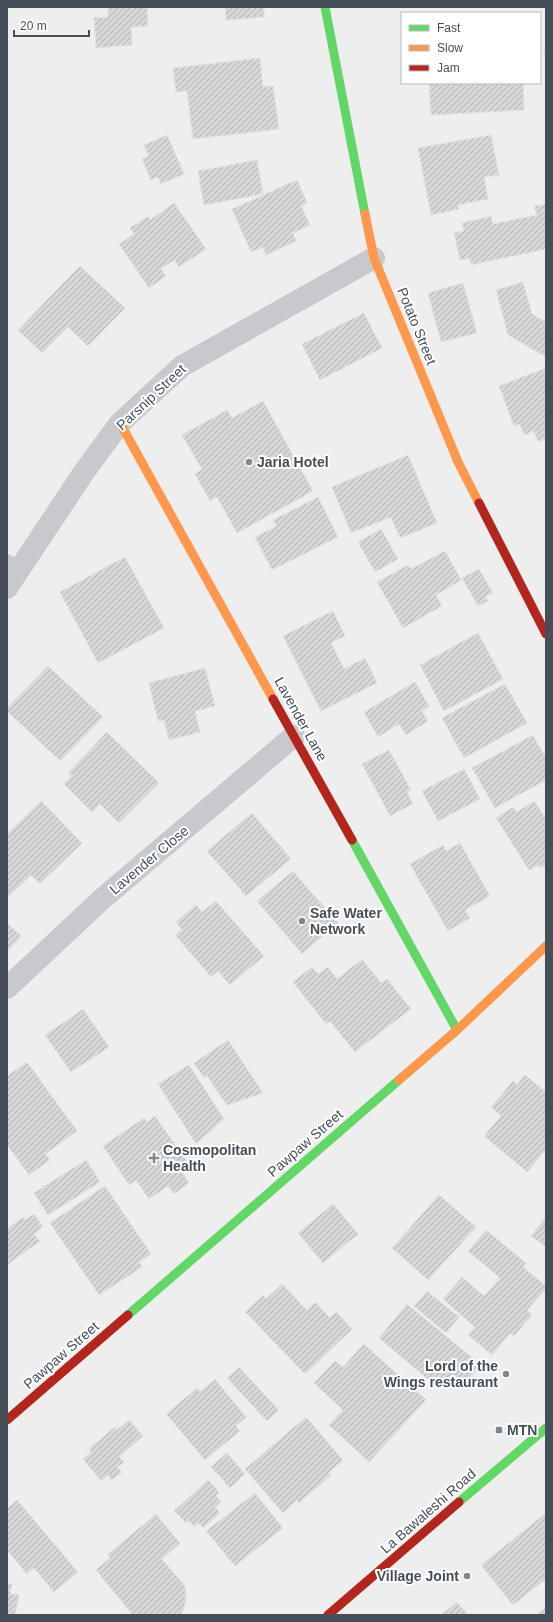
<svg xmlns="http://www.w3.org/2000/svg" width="553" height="1622" font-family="Helvetica,sans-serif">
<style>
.building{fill:url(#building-hatch);stroke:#dfe0e1}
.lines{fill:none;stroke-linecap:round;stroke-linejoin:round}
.lane{stroke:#c8c9cc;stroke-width:14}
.street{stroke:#c8c9cc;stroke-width:22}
.fast{stroke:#63d668;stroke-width:9}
.slow{stroke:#ff974d;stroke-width:9}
.jam{stroke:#b3261e;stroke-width:9}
.poi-dot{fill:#81878d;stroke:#fff;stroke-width:1.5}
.labels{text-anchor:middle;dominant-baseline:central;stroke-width:4;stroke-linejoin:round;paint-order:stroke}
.street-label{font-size:14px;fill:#464f59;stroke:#fff}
.poi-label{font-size:14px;font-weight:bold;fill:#464f59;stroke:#fff;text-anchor:start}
</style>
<defs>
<pattern id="building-hatch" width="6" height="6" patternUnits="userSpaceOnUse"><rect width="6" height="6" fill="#d7d7d8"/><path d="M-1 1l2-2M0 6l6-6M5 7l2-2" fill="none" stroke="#b0b1b2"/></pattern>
</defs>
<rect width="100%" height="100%" fill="#eee"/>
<!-- building -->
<g class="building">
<path d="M108,7H147L148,26L131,27L132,45L96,48L94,18L108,17Z"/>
<path d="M225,7H264V17L226,20Z"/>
<path d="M546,46V65L544,47Z"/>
<path d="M260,58L263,87L273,86L279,129L193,139L187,91L176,92L173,68Z"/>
<path d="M429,83H523L524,110L431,115Z"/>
<path d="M167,135L184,174L161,184L158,177L151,180L142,159L149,156L144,145Z"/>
<path d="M491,135L499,175L484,177L488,199L458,205L459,209L431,215L418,148Z"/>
<path d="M257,160L263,194L204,205L198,171Z"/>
<path d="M297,180L307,203L301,206L310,225L293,233L296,241L266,255L263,247L251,252L232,209Z"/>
<path d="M174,203L206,249L179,267L174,260L161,269L166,276L149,288L119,244L134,234L130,228L148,216L150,220Z"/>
<path d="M546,204V249L471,265L470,258L460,260L454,233L464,231L462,223L491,216L493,224L537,215L534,206Z"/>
<path d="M80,266L125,308L88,346L68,327L42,353L18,330Z"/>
<path d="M523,282L532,314L544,321H546V357L508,335L496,290Z"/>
<path d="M463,283L477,333L441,342L428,293Z"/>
<path d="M364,313L382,348L320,380L302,344Z"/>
<path d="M546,368V439L538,442L534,431L524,435L520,424L514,426L499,386Z"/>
<path d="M263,401L313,491L237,533L217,497L210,501L195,474L202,469L182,435L227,410L232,418Z"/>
<path d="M408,455L437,523L400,538L391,517L351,533L332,487Z"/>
<path d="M318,497L338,537L272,570L255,537L277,526L273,520Z"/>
<path d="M381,529L398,559L375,572L358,542Z"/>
<path d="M445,551L461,580L436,595L442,606L403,628L377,582L408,565L411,569Z"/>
<path d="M125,557L164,628L98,663L60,592Z"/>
<path d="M479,569L493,593L485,597L488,601L478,606L462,578Z"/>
<path d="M333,611L345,636L331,643L344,669L365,658L377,683L321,711L283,636Z"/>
<path d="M478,633L503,679L444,711L420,665Z"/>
<path d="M48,666L103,717L60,761L7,711V708Z"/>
<path d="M205,668L215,706L195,711L200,732L169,740L164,720L158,721L149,683Z"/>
<path d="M415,682L429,706L422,711L428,721L406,735L399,724L378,737L364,712Z"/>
<path d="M505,684L527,723L464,758L442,718Z"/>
<path d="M107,732L159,783L119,823L100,804L92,812L64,784L72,776L68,773Z"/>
<path d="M533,735L546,758V780L495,808L472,768Z"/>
<path d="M389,750L411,790L407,792L413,804L390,816L362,764Z"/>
<path d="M464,769L480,799L438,821L422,791Z"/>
<path d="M41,801L82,843L40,884L31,875L7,898V834Z"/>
<path d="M534,801L546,819V865L541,868L539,865L529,870L496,818L513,807L517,812Z"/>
<path d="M252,813L291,859L246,896L207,851Z"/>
<path d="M460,843L490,896L465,910L470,918L448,931L410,864L443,845L446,851Z"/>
<path d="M293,871L338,923L302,954L257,901Z"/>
<path d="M216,901L264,956L230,985L218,971L211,977L175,935L182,930L176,922L196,905L202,912Z"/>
<path d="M7,923L21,936L7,952Z"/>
<path d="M362,959L381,983L387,979L411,1009L355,1052L330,1021L326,1024L293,982L312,967L318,974L328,967L337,979Z"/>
<path d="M83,1009L109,1047L71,1072L45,1035Z"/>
<path d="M228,1040L263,1093L227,1105L207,1076L204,1078L194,1063Z"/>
<path d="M27,1062L77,1131L45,1154L50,1160L29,1175L7,1145V1076Z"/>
<path d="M189,1065L224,1119L196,1144L158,1084Z"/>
<path d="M525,1075L546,1092V1149L527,1172L484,1136L501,1116L491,1107L513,1081L517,1085Z"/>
<path d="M155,1116L188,1163L180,1169L189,1183L174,1194L168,1186L149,1199L136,1180L129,1185L103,1146L144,1118L147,1122Z"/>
<path d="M86,1160L100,1182L48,1215L34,1193Z"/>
<path d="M105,1186L151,1254L139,1262L142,1267L99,1295L50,1223Z"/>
<path d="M439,1195L476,1227L428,1280L392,1248Z"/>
<path d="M333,1204L358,1234L323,1263L298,1233Z"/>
<path d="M34,1214L43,1227L34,1234L40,1241L7,1265V1229L23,1217L25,1220Z"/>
<path d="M546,1217V1247L531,1236Z"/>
<path d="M486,1230L526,1263L523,1267L546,1286V1289L527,1310L532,1315L514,1336L510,1333L492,1355L468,1335L475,1327L443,1299L462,1277L484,1296L500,1278L468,1251Z"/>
<path d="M282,1284L307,1310L315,1302L330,1318L336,1312L352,1329L305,1374L245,1312L263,1295L266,1299Z"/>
<path d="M427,1291L459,1317L446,1333L414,1306Z"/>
<path d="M407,1304L481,1365L460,1389L446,1377L437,1387L379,1338Z"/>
<path d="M364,1344L426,1400L369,1462L329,1425L343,1410L314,1383L335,1361L343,1367Z"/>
<path d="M239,1367L279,1410L267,1421L227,1378Z"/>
<path d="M215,1379L246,1417L236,1426L240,1431L205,1460L166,1414L197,1388L200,1392Z"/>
<path d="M306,1417L343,1460L328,1473L331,1475L299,1503L297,1500L283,1513L245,1469Z"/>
<path d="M129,1420L143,1436L119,1457L124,1462L117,1467L122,1472L112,1480L108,1475L101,1481L83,1459L91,1452L89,1449L115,1427L117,1430Z"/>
<path d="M227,1453L245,1474L230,1488L211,1467Z"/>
<path d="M208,1480L219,1492L216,1496L221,1502L215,1507L220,1513L203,1528L199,1523L194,1527L188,1520L186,1523L174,1511Z"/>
<path d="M255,1493L283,1528L235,1566L206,1531Z"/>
<path d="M17,1500L78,1572L54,1592L34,1568L27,1574L7,1550V1509Z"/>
<path d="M546,1513V1579L513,1605L481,1565Z"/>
<path d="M156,1514L180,1543L162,1559L185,1586L186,1601L181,1615H133L96,1570L110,1558L108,1554Z"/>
<path d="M7,1583L12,1584L10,1594L19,1595L15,1615H7Z"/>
<path d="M457,1602L468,1615H441Z"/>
<path d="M546,1607V1615H537Z"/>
</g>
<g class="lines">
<!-- lane -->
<path class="lane" d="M7,561L19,569"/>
<!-- street -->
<g class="street">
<path d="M7,588L84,472L120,423L182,366L374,258"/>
<path d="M7,988L102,899L294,736"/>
</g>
<!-- fast -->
<g class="fast">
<path d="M325,7L365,214"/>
<path d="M352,840L457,1030"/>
<path d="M128,1315L399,1080"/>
<path d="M459,1502L546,1428"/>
</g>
<!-- slow -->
<g class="slow">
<path d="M365,214L374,258L458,462L479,503"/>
<path d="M120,423L273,699"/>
<path d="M399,1080L457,1030L546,946"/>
</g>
<!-- jam -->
<g class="jam">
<path d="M479,503L546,634"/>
<path d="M273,699L352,840"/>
<path d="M7,1420L128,1315"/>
<path d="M328,1615L459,1502"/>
</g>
</g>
<!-- markers -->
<g class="poi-dot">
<circle cx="249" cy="462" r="4"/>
<circle cx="302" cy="921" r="4"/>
<path d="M152 1152h4v4h4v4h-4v4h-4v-4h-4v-4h4z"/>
<circle cx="506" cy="1374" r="4"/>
<rect x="495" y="1426" width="8" height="8" rx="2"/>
<circle cx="467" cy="1576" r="4"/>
</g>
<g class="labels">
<!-- street labels -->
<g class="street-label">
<text transform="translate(417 326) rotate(68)">Potato Street</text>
<text transform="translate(151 397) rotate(-43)">Parsnip Street</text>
<text transform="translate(301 719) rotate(61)">Lavender Lane</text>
<text transform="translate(149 860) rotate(-40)">Lavender Close</text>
<text transform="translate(305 1143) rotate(-41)">Pawpaw Street</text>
<text transform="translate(61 1355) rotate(-41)">Pawpaw Street</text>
<text transform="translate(428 1511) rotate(-41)">La Bawaleshi Road</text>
</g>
<!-- poi labels -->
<g class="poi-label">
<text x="257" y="462">Jaria Hotel</text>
<text x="310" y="913">Safe Water<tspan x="310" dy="16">Network</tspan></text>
<text x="163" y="1150">Cosmopolitan<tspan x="163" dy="16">Health</tspan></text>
<text x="498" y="1366" text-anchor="end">Lord of the<tspan x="498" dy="16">Wings restaurant</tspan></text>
<text x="507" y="1430">MTN</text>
<text x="459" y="1576" text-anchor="end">Village Joint</text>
</g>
</g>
<!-- border -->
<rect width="553" height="1622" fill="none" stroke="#464f59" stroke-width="16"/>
<!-- legend -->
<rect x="401" y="12" width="140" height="72" fill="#ffffff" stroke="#b5b9bd"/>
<rect x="409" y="25" width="20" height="6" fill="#63d668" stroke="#b5b9bd"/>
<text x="437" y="32" font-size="12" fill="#464f59">Fast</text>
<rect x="409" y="45" width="20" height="6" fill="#ff974d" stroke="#b5b9bd"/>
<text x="437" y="52" font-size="12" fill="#464f59">Slow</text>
<rect x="409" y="65" width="20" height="6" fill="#b3261e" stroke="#b5b9bd"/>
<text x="437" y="72" font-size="12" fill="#464f59">Jam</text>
<!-- scale -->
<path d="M14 30v6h75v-6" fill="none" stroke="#464f59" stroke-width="2"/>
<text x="20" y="30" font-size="12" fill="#464f59" stroke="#ffffff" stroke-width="3" paint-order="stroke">20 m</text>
</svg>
